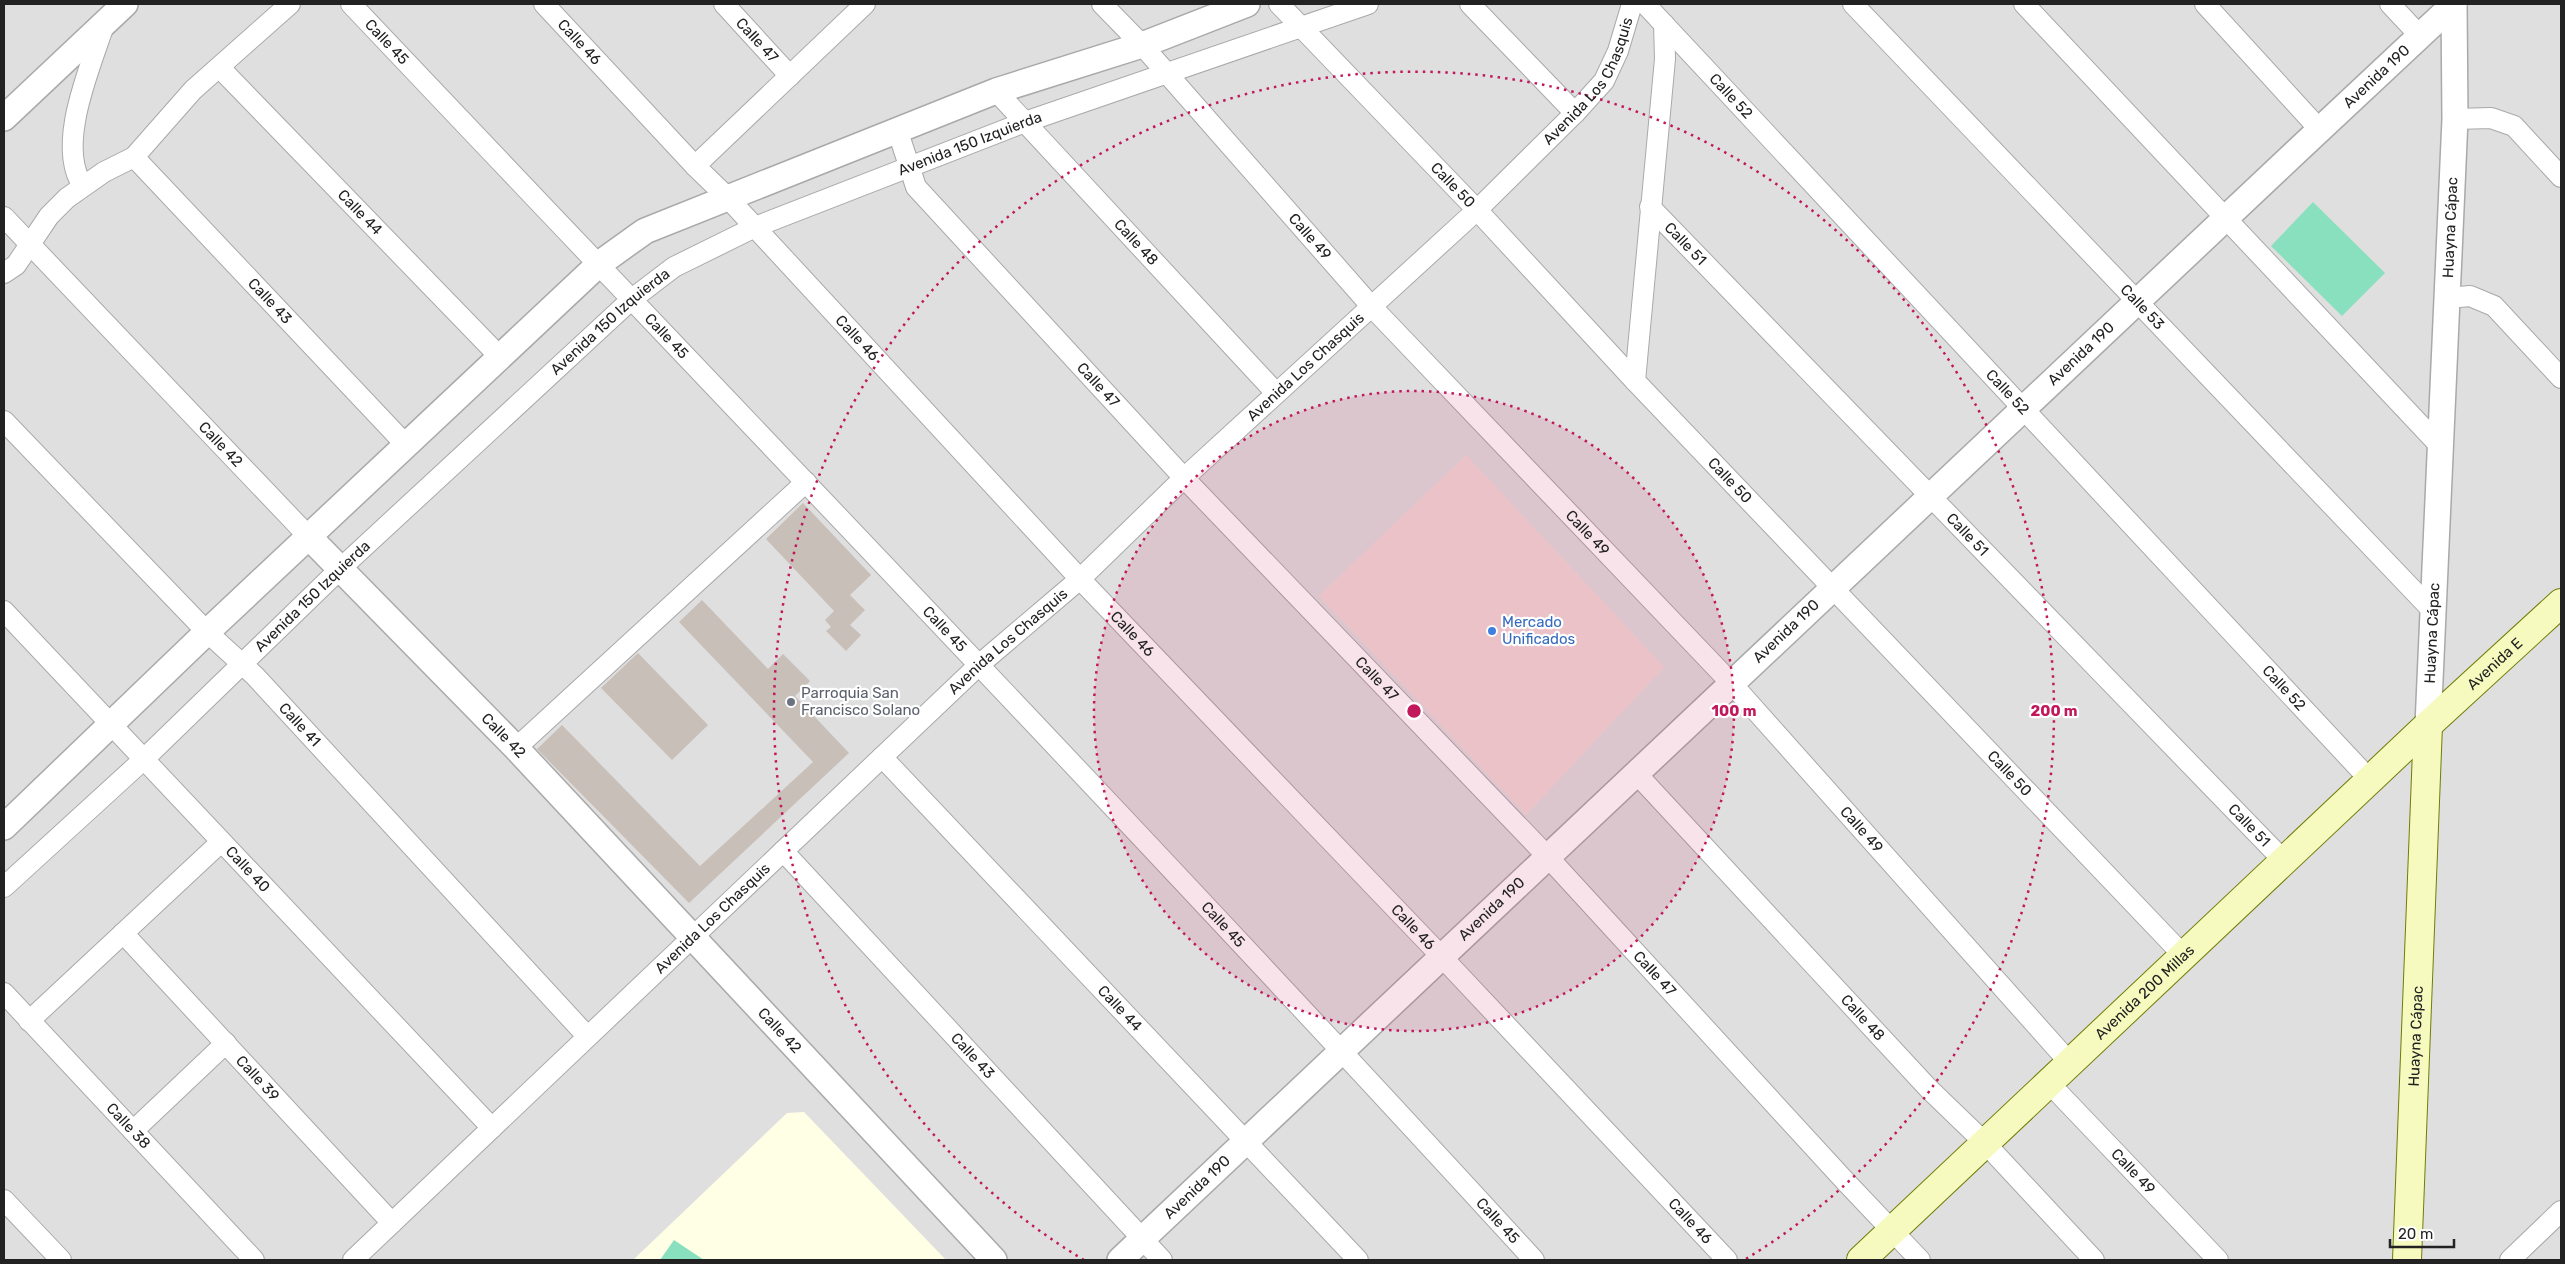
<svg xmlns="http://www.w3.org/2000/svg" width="2565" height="1264" font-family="Rubik,sans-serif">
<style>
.residential{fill:#e0dfdf}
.commercial{fill:#f2dad9}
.education{fill:#ffffe5}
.pitch{fill:#88e0be}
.building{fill:#c7bfb8}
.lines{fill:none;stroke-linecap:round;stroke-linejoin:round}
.minor-casing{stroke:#a9a9a9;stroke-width:22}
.tertiary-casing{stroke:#a9a9a9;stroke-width:28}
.secondary-casing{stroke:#707d05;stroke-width:30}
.minor{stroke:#fff;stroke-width:20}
.tertiary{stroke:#fff;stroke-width:25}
.secondary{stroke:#f7fabf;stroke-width:28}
.ring{fill:none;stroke:#c2185b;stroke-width:2.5;stroke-dasharray:2.5 5}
.shop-dot{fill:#3f7fe0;stroke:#fff;stroke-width:2}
.worship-dot{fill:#6b7280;stroke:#fff;stroke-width:2}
.labels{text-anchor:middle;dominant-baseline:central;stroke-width:4.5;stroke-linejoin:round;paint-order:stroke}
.street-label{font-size:15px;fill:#222;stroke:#fff}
.shop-label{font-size:15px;fill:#366cbe;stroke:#fff;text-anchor:start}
.worship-label{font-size:15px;fill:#5b616d;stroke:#fff;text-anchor:start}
.centre{fill:#c2185b;stroke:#fff;stroke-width:2.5}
.ring-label{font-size:15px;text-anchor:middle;font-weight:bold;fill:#c2185b;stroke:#fff;stroke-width:4.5;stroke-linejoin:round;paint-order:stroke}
</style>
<rect width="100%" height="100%" fill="#f2efe9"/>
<!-- residential -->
<rect class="residential" x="4" y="4" width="2557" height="1256"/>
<!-- commercial -->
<path class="commercial" d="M1466,455L1664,667L1526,815L1319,596Z"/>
<!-- education -->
<path class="education" d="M804,1112L946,1260H633L787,1113Z"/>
<!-- pitch -->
<g class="pitch">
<path d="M2313,202L2385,273L2342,316L2271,246Z"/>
<path d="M674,1240L704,1260H705H660Z"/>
</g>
<!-- building -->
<g class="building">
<path d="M803,503L871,575L850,595L865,610L850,625L861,635L846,651L826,631L831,627L825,620L834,611L766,539Z"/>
<path d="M702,600L768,669L783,654L810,681L795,696L849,753L689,903L537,749L562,725L700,866L813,762L679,622Z"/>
<path d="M638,653L708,725L672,760L601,688Z"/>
</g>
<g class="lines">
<!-- minor casing -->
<g class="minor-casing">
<g id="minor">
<path id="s1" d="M351,4C747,422 1146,836 1534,1260"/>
<path id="s2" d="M544,4L695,166L727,197L1080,579L1441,956L1727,1260"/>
<path id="s3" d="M724,4L790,76"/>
<path id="s4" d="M1102,4L1142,45L1371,306L1732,684L2070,1063"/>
<path id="s5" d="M1279,4L1477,210L1635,381L2184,956"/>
<path d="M1470,4L1575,113"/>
<path id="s6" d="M1645,4L2370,780"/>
<path id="s7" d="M1853,4L2432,610"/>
<path d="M2024,4L2441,447"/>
<path d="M2205,4L2320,130"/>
<path d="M2390,4L2420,36"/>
<path id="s8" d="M220,68L500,357"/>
<path id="s9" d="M996,91L1276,393"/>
<path d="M2455,119L2491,118L2514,126L2561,177"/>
<path id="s10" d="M897,129L916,187L1184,478L1547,856L1845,1181L1920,1260"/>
<path id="s11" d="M134,157L406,445"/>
<path d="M695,166L865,4"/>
<path d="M83,186C55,145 91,66 105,22"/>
<path id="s12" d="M1650,207L2284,861"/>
<path id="s13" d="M4,217L309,537"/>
<path d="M4,273L16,265L49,216L67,198L104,172L134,157L193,90L290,4"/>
<path d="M2448,298L2470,296L2494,306L2561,378"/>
<path d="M1635,381L1665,59L1664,24"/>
<path id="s14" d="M4,421L207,632L255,676L587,1036"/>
<path id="s15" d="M4,611L492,1128"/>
<path d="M516,748L806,482"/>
<path id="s16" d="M882,757L1358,1260"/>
<path id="s17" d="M1635,772L1929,1089L1985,1143L2094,1260"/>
<path id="s18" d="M783,851L1162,1260"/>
<path id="s19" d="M4,887L143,760L340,569L632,299L674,267L755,227L1025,122L1368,4"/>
<path id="s20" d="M123,933L392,1223"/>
<path id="s21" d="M4,993L254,1260"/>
<path d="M29,1021L221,842"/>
<path id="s22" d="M2049,1083L2218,1260"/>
<path d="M133,1131L226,1043"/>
<path d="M4,1200L61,1260"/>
<path id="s23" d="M353,1260L980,664L1080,579L1184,478L1477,210L1575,113L1604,81L1618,51L1632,4"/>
<path d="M2510,1260L2561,1211"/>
</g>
</g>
<!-- tertiary casing -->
<g class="tertiary-casing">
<g id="tertiary">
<path d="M4,118L125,4"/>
<path id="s24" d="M309,537L516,748L994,1260"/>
<path id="s25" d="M2428,725L2455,119L2454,4"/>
<path d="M4,827L207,632L599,264L645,231L996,91L1142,45L1247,4"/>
<path id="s26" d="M1120,1260C1564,840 2008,421 2454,4"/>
</g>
</g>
<!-- secondary casing -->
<g class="secondary-casing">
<g id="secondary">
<path id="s27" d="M1861,1260L2428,725L2561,603"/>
<path id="s28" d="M2407,1260L2428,725"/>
</g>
</g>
<!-- minor -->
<use href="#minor" class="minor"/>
<!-- tertiary -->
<use href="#tertiary" class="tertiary"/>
<!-- secondary -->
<use href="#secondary" class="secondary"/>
</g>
<!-- distance rings -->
<circle cx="1414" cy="711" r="320" fill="#c2185b" fill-opacity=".12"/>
<g class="ring">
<circle cx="1414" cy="711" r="320"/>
<path d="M1084 1260A640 640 0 1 1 1744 1260"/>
</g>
<!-- markers -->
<circle class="shop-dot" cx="1492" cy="631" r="5"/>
<circle class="worship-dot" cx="791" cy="702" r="5"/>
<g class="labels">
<!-- street labels -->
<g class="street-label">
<text stroke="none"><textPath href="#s3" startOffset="49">Calle 47</textPath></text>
<text stroke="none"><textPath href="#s1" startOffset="52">Calle 45</textPath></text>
<text stroke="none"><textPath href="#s2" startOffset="52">Calle 46</textPath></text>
<text stroke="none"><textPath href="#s26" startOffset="1726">Avenida 190</textPath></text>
<text stroke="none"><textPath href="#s23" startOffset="1711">Avenida Los Chasquis</textPath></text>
<text stroke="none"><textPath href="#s6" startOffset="126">Calle 52</textPath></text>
<text stroke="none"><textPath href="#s19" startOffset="1234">Avenida 150 Izquierda</textPath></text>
<text stroke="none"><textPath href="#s5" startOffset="251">Calle 50</textPath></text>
<text stroke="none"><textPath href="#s8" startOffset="201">Calle 44</textPath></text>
<text stroke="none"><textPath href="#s25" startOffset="498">Huayna Cápac</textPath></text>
<text stroke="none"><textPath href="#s4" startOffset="312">Calle 49</textPath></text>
<text stroke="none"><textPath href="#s9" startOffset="206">Calle 48</textPath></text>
<text stroke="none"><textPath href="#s12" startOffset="51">Calle 51</textPath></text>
<text stroke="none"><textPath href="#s11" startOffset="198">Calle 43</textPath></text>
<text stroke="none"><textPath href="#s7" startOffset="419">Calle 53</textPath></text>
<text stroke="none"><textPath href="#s19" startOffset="829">Avenida 150 Izquierda</textPath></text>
<text stroke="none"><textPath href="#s1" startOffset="458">Calle 45</textPath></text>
<text stroke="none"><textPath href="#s2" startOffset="458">Calle 46</textPath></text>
<text stroke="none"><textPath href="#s26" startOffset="1321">Avenida 190</textPath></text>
<text stroke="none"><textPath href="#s23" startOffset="1306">Avenida Los Chasquis</textPath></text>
<text stroke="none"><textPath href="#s10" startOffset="330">Calle 47</textPath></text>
<text stroke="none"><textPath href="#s6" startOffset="531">Calle 52</textPath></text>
<text stroke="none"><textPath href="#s13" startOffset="314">Calle 42</textPath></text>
<text stroke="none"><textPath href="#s5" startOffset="656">Calle 50</textPath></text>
<text stroke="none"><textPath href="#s4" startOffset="718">Calle 49</textPath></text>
<text stroke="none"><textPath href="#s12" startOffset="456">Calle 51</textPath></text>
<text stroke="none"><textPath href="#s19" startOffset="424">Avenida 150 Izquierda</textPath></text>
<text stroke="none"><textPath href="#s1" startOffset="862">Calle 45</textPath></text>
<text stroke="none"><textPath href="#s26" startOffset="916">Avenida 190</textPath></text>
<text stroke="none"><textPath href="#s25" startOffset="92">Huayna Cápac</textPath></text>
<text stroke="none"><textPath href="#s2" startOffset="862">Calle 46</textPath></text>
<text stroke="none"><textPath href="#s23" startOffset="901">Avenida Los Chasquis</textPath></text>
<text stroke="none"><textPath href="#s27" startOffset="870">Avenida E</textPath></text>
<text stroke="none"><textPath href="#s10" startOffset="735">Calle 47</textPath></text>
<text stroke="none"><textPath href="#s6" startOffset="936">Calle 52</textPath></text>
<text stroke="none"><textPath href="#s14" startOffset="424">Calle 41</textPath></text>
<text stroke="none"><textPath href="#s24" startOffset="278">Calle 42</textPath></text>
<text stroke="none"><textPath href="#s5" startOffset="1061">Calle 50</textPath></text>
<text stroke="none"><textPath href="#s12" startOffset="861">Calle 51</textPath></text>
<text stroke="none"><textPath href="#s4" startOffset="1122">Calle 49</textPath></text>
<text stroke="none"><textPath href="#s15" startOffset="355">Calle 40</textPath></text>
<text stroke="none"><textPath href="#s26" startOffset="511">Avenida 190</textPath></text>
<text stroke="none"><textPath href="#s23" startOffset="496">Avenida Los Chasquis</textPath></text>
<text stroke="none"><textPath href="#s1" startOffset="1268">Calle 45</textPath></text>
<text stroke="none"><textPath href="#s2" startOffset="1268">Calle 46</textPath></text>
<text stroke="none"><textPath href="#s10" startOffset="1140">Calle 47</textPath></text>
<text stroke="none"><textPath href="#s27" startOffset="390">Avenida 200 Millas</textPath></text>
<text stroke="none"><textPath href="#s16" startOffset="346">Calle 44</textPath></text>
<text stroke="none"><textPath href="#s17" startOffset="335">Calle 48</textPath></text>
<text stroke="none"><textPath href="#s24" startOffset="682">Calle 42</textPath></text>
<text stroke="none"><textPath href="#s28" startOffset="224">Huayna Cápac</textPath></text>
<text stroke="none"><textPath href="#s18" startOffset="279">Calle 43</textPath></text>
<text stroke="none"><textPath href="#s20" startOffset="198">Calle 39</textPath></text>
<text stroke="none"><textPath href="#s21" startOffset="182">Calle 38</textPath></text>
<text stroke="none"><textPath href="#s22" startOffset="122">Calle 49</textPath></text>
<text stroke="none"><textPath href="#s26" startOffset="106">Avenida 190</textPath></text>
<text stroke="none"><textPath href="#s1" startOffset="1672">Calle 45</textPath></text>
<text stroke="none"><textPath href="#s2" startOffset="1672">Calle 46</textPath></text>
</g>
<!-- shop labels -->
<g class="shop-label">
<text x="1502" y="622">Mercado<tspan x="1502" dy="17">Unificados</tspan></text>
</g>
<!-- worship labels -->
<g class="worship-label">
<text x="801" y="693">Parroquia San<tspan x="801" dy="17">Francisco Solano</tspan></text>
</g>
</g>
<circle cx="1414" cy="711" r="8" class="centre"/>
<g class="ring-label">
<text x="1734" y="716">100 m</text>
<text x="2054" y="716">200 m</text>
</g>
<!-- border -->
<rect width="2565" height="1264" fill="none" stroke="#222222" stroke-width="10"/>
<!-- scale -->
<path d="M2390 1239v8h64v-8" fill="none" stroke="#222222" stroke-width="2.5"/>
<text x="2398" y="1239" font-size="15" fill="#222222" stroke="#ffffff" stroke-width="4" paint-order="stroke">20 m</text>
</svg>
